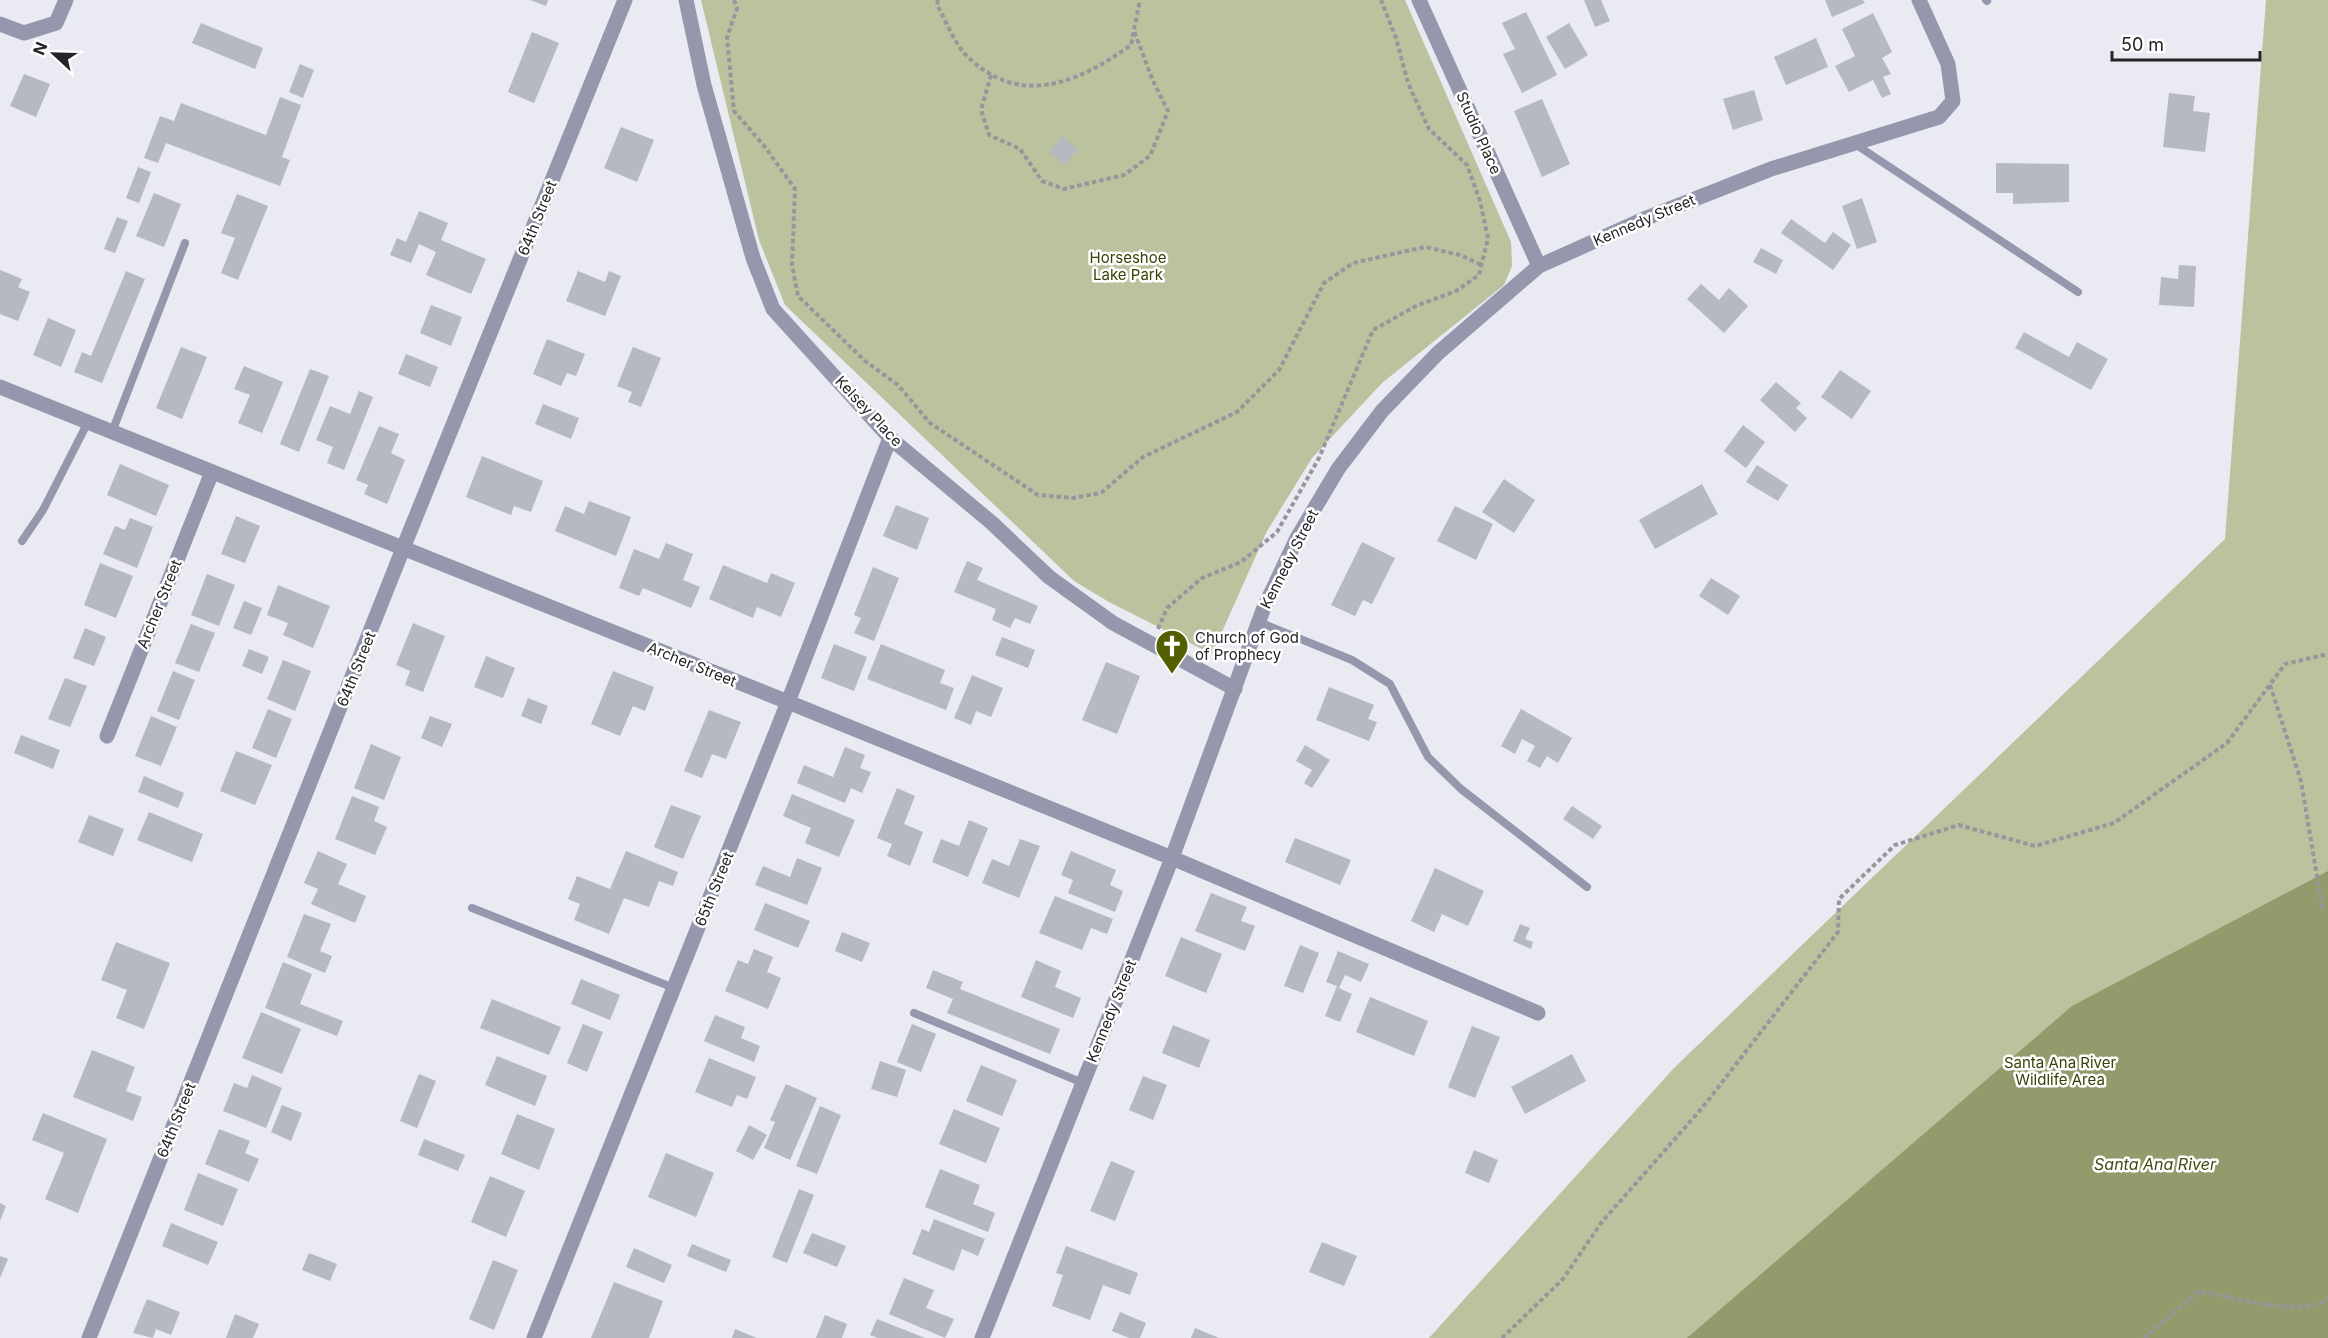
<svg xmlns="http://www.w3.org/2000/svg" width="2328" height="1338" font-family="Inter,sans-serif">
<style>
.green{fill:#bac29e}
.water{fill:#919b6b}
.building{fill:#b7b9c0}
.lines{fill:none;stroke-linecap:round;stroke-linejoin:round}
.path{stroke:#96979d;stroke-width:4;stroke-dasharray:4.5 3;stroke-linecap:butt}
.service{stroke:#9598ad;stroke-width:8}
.minor{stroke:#9598ad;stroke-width:15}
.labels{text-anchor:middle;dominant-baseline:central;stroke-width:5;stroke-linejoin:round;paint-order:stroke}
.street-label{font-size:15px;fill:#232426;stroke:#fff}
.park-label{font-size:15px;fill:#384105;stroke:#fff}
.poi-label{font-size:15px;fill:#232426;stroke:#fff;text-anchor:start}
.water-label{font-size:16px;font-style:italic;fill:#434c13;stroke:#fff}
</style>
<rect width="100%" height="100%" fill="#e9eaf2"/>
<!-- green -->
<g class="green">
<path d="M701,0H1405L1511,242L1512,266L1504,285L1382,383L1312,458L1267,531L1212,654L1109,602L1074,581L785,305L759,240Z"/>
<path d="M2266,0H2328V1338H1429L1675,1067L2225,539Z"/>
</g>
<!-- water -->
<path class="water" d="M2328,871V1338H1687L2072,1006Z"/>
<!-- building -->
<g class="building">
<path d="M530,0H548L546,6Z"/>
<path d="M1584,0H1601L1610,21L1595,27Z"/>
<path d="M1825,0H1863L1865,3L1832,17Z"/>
<path d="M1526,12L1557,75L1522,93L1503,54L1515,49L1502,23Z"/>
<path d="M1873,13L1892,52L1882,58L1891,74L1883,77L1891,94L1882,98L1873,80L1849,92L1835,66L1855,56L1842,29Z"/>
<path d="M201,23L263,48L255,69L192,43Z"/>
<path d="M1569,23L1588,55L1565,69L1546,37Z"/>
<path d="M532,32L559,43L534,103L508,92Z"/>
<path d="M1816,38L1828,67L1786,85L1774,57Z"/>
<path d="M300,64L314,70L303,98L289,92Z"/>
<path d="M24,74L50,84L36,117L10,106Z"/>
<path d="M1754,90L1763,120L1733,130L1723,99Z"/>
<path d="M2169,93L2195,96L2193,111L2210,113L2205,152L2163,147Z"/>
<path d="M280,97L301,105L282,157L290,160L280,186L166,143L158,163L144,158L160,116L174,121L181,103L266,135Z"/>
<path d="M1542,99L1570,164L1542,177L1514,111Z"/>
<path d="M621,127L654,140L637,182L604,168Z"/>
<path d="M1062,136L1078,149L1065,165L1049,152Z"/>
<path d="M1996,163L2069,164V202L2013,204V193H1996Z"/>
<path d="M138,167L151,172L139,203L126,198Z"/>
<path d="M154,193L181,204L164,247L136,236Z"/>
<path d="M237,194L268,206L238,280L221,273L235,238L221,233Z"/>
<path d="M1862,198L1877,242L1857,249L1842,206Z"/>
<path d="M419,211L448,223L441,240L486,259L471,294L426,275L436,252L419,244L411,263L390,255L397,238L406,242Z"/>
<path d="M117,217L128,221L115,253L104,249Z"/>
<path d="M1791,219L1825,243L1833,232L1851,245L1833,270L1781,233Z"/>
<path d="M1761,248L1783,260L1776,274L1753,262Z"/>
<path d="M2179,265L2196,266L2194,307L2159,305L2161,277L2178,279Z"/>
<path d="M0,270L22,279L18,287L30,292L18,321L0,314Z"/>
<path d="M126,271L145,279L102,383L74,372L82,352L91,356Z"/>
<path d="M578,271L605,282L609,271L621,276L605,316L566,301Z"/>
<path d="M1701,284L1719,300L1729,288L1748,306L1724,333L1687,299Z"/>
<path d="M431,305L462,317L451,346L420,333Z"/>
<path d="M48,318L76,330L61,367L33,355Z"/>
<path d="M2024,332L2069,357L2077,342L2108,359L2091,390L2015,348Z"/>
<path d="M547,339L585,354L576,376L567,373L561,386L533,374Z"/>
<path d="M181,347L207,357L182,419L156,408Z"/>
<path d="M633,347L661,358L641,407L628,402L632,392L617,386Z"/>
<path d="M406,354L438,367L430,387L398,374Z"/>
<path d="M244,366L283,382L262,433L238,423L250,395L234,389Z"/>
<path d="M310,369L329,376L299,452L280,444Z"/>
<path d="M1840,370L1871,391L1852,419L1821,397Z"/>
<path d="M1776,382L1801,403L1796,408L1807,418L1795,432L1760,400Z"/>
<path d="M359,391L373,397L344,470L327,463L333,447L316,440L330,406L350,414Z"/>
<path d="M543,404L579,418L571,439L535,424Z"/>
<path d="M1743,425L1765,442L1746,468L1724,451Z"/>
<path d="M379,426L399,434L391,453L405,460L387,504L364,494L368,485L356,480Z"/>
<path d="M482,456L543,481L531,512L514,506L511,515L466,497Z"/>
<path d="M120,464L169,485L156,516L107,495Z"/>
<path d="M1757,465L1788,485L1778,501L1746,482Z"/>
<path d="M1504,479L1535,500L1514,533L1482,512Z"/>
<path d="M1702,484L1718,514L1655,549L1639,520Z"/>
<path d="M589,501L631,517L616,556L555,531L565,506L584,514Z"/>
<path d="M896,505L929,518L917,550L883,536Z"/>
<path d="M1455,506L1493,524L1476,560L1437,541Z"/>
<path d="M236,516L260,526L245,563L221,554Z"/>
<path d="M130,518L153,527L137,568L103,554L115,526L125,530Z"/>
<path d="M1362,542L1395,558L1372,604L1363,600L1355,616L1331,605Z"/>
<path d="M666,543L693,554L683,580L700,587L691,608L643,588L639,596L619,588L634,549L659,559Z"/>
<path d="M967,561L983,568L977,580L1038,606L1030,624L1015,618L1010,628L992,620L996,609L954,592Z"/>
<path d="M100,563L133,576L116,618L84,605Z"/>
<path d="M723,565L767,583L771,573L795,583L781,617L757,607L753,618L709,599Z"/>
<path d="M873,567L899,578L874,641L854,633L861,618L854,615Z"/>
<path d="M207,574L235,585L219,626L191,615Z"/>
<path d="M1711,578L1740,596L1728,615L1699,596Z"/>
<path d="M278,585L330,606L313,648L283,635L288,623L267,615Z"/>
<path d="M244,601L262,608L251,635L233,628Z"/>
<path d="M413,623L445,636L423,692L405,685L410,671L396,665Z"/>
<path d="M191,624L215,633L199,672L175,663Z"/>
<path d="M85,628L106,637L94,666L73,658Z"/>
<path d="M1002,637L1035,650L1028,668L995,655Z"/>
<path d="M834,644L867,657L854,691L821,678Z"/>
<path d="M881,644L945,670L940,683L954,688L946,710L867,679Z"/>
<path d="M249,649L269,657L262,674L242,666Z"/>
<path d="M486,656L515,668L503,698L474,687Z"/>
<path d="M283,660L311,671L295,711L267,699Z"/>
<path d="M1106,662L1140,676L1117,734L1082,720Z"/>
<path d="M173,671L195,680L179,720L157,711Z"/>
<path d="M613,671L654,687L645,711L633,706L620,736L591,724Z"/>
<path d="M972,675L1003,688L991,717L976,711L971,725L954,718Z"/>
<path d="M65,678L87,686L70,727L48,719Z"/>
<path d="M1329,687L1374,705L1368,719L1377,722L1369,741L1316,720Z"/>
<path d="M528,698L548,706L541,724L521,716Z"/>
<path d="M268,709L292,719L276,758L252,748Z"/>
<path d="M1521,709L1572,738L1558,763L1547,756L1540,768L1527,761L1535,746L1522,739L1515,754L1501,746Z"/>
<path d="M709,710L741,722L726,759L712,754L702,778L684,771Z"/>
<path d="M151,716L177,727L161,766L135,756Z"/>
<path d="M430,716L452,724L442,747L421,738Z"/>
<path d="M21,735L60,750L53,769L14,753Z"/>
<path d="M371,744L401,757L384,800L354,788Z"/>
<path d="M1305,745L1330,760L1312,788L1304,783L1312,770L1296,761Z"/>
<path d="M845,747L865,755L860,768L871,772L862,793L851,788L845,803L797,783L804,765L833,777Z"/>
<path d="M236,751L272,765L255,805L220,791Z"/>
<path d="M144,776L184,793L178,808L138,792Z"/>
<path d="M897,788L915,796L904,824L923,832L910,866L887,856L892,844L877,838Z"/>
<path d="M792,794L855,820L839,857L805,843L811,828L783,816Z"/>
<path d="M352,796L379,807L374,821L387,827L375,855L335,839Z"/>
<path d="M671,805L701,816L683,859L654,847Z"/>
<path d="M1572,806L1602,826L1593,839L1563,819Z"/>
<path d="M149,812L203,834L192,862L137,840Z"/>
<path d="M89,815L124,829L113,856L78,842Z"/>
<path d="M969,820L988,828L968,877L932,862L941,839L959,846Z"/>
<path d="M1295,838L1351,860L1340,885L1285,862Z"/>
<path d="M1020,839L1040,846L1019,898L982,883L992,859L1009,866Z"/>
<path d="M318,851L347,864L338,884L366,896L355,923L311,904L318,889L304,883Z"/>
<path d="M626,851L678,872L673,886L659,881L649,907L624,898L609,934L574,920L580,904L568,899L577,876L610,889Z"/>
<path d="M1071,851L1116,870L1110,885L1123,891L1115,912L1068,893L1073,880L1061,875Z"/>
<path d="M797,858L822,868L807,905L755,885L763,866L790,877Z"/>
<path d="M1435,868L1484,891L1468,926L1442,914L1434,932L1411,921Z"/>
<path d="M1211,893L1247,907L1241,921L1255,926L1245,951L1195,931Z"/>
<path d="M1055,896L1113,919L1107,934L1091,928L1082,950L1039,933Z"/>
<path d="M765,903L810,921L798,948L754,930Z"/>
<path d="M304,914L331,924L320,951L332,956L325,973L287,957Z"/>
<path d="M1520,924L1530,928L1525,939L1533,942L1531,949L1513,941Z"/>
<path d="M842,932L870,943L862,962L835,951Z"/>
<path d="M1181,937L1222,954L1206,993L1165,976Z"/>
<path d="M116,942L170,963L144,1029L116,1018L127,990L101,980Z"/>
<path d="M1300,945L1319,953L1303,993L1284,986Z"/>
<path d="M754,949L773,957L767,972L781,978L768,1009L725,991L738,960L748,964Z"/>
<path d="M1338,951L1369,964L1361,982L1345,975L1339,988L1352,994L1340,1022L1325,1016L1337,986L1326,982Z"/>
<path d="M1036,960L1061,971L1055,987L1081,998L1073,1018L1021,997Z"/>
<path d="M283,962L312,974L300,1004L343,1021L337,1036L265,1008Z"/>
<path d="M933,970L963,982L960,989L1060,1029L1050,1054L947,1013L953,999L926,988Z"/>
<path d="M581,979L620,995L610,1020L571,1004Z"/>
<path d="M1370,997L1428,1021L1414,1056L1356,1032Z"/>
<path d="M492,999L561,1027L549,1055L480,1028Z"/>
<path d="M261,1012L301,1029L282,1074L242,1058Z"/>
<path d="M715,1015L745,1027L741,1038L760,1046L754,1062L704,1041Z"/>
<path d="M583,1024L603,1032L587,1072L567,1063Z"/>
<path d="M912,1024L936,1034L921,1072L897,1062Z"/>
<path d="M1173,1025L1210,1040L1199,1068L1162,1053Z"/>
<path d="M1472,1026L1500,1037L1475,1098L1448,1087Z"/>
<path d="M92,1050L135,1067L126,1091L142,1097L133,1121L73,1097Z"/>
<path d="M1572,1054L1586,1081L1525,1114L1511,1087Z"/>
<path d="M497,1056L547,1076L535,1106L485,1085Z"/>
<path d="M709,1058L756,1077L747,1099L737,1095L732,1107L695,1092Z"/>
<path d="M880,1061L906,1070L897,1097L871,1089Z"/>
<path d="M981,1065L1017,1080L1002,1116L966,1101Z"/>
<path d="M419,1074L436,1081L417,1128L400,1121Z"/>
<path d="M252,1075L282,1088L266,1128L223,1111L234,1083L247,1088Z"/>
<path d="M1143,1076L1167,1085L1153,1120L1129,1110Z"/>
<path d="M786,1084L817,1098L790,1160L764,1148L775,1122L770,1120Z"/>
<path d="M282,1105L302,1113L291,1141L271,1132Z"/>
<path d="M820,1106L841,1115L817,1174L796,1166Z"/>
<path d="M954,1109L1000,1128L986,1163L939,1144Z"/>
<path d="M43,1113L107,1139L78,1213L45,1199L64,1153L32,1140Z"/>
<path d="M517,1114L555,1129L539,1170L501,1154Z"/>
<path d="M749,1125L767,1135L753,1160L736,1151Z"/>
<path d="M219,1129L250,1141L245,1153L259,1159L249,1182L205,1164Z"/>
<path d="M424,1139L465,1155L458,1171L418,1155Z"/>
<path d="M1474,1150L1498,1160L1489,1183L1465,1173Z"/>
<path d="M666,1153L714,1173L696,1217L648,1197Z"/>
<path d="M1111,1161L1135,1171L1115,1221L1090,1211Z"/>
<path d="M940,1169L980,1185L973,1204L995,1213L988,1232L925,1207Z"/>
<path d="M198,1173L238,1189L223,1226L184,1210Z"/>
<path d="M490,1176L525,1191L506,1237L471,1222Z"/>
<path d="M799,1189L814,1195L787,1263L772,1257Z"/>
<path d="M0,1203L6,1206L0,1221Z"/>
<path d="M934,1219L985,1239L978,1256L962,1249L954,1271L912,1254L922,1229L929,1232Z"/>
<path d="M171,1223L218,1242L208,1265L162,1246Z"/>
<path d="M812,1233L846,1246L837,1267L803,1253Z"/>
<path d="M1322,1242L1357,1256L1344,1286L1309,1272Z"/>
<path d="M692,1244L731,1260L726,1272L687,1256Z"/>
<path d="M1066,1246L1138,1273L1130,1295L1103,1285L1090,1320L1052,1306L1063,1275L1056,1273Z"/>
<path d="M634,1248L672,1265L664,1283L626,1267Z"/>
<path d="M309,1253L337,1264L330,1281L302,1270Z"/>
<path d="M0,1256L8,1259L0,1278Z"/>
<path d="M493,1260L518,1270L494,1330L469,1319Z"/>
<path d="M904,1278L934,1290L926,1308L954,1319L945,1338L889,1314Z"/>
<path d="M614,1282L663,1301L649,1338H591Z"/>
<path d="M147,1299L180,1312L171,1335L156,1329L153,1338L133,1333Z"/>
<path d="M1120,1312L1146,1323L1140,1338H1129L1112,1331Z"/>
<path d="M235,1314L259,1324L253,1338H226Z"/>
<path d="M825,1315L847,1324L842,1338H816Z"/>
<path d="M877,1319L925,1338H878L870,1335Z"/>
<path d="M1195,1328L1219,1338H1191Z"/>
<path d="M735,1329L757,1338H732Z"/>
</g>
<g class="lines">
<!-- path -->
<g class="path">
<path d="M734,0L737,8L727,38L734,111L765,147L795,189L792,265L798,296L865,361L898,385L930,423L1038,495L1073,498L1101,493L1143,457L1237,412L1279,370L1324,283L1353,263L1425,247L1460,255L1482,265"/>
<path d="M938,0L937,5C945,19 953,40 964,53C1017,109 1077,84 1131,45L1140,0"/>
<path d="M991,75L981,110L989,135L1020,149L1042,181L1064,189L1124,175L1150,156L1168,111L1153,81L1134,31"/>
<path d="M1158,629L1167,608L1202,578L1241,562L1277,532L1319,458L1373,330L1416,306L1456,291L1479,275L1488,238L1480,201L1467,165L1429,129L1408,83L1396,38L1381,0"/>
<path d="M2270,685L2301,781L2323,912"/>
<path d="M1502,1338L1563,1279L1601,1223L1703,1107L1838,932L1839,899L1895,845L1959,825L2035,846L2114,823L2227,743L2285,664L2328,654"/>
<path d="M2144,1338L2199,1291C2232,1297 2300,1318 2328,1299"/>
</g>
<!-- service -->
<g class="service">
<path d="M1986,0L1987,1"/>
<path d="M1855,144L2078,292"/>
<path d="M112,432L185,243"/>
<path d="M22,541L43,510L88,422"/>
<path d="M1259,622L1352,660L1390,684L1428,757L1461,789L1587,887"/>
<path d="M472,908L674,988"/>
<path d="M914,1013L1083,1083"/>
</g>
<!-- minor -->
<g class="minor">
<path d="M686,0L704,85L753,258L773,309L890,438L992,523L1049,577L1113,623L1235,689"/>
<path d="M1419,0L1539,266"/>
<path d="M0,24L24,33L56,23L66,0"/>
<path d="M0,387L788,702L1172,858L1538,1013"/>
<path d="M107,736L212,472"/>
<path d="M89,1338L410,531L625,0"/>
<path d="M534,1338L788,702L890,438"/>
<path d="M982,1338L1172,858L1263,610L1297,538L1338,469L1382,411L1438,353L1539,266L1644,219L1771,169L1939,117L1953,101L1948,64L1919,0"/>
</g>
</g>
<!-- icons -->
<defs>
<g id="church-pin" transform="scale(1.725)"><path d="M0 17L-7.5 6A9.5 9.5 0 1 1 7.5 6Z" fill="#546000" stroke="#fff"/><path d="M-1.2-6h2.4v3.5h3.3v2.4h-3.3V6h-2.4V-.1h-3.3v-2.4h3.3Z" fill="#fff"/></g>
</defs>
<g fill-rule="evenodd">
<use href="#church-pin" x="1172" y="646"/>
</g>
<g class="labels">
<!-- street labels -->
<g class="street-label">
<text transform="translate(1479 133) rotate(66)">Studio Place</text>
<text transform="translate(537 218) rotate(-68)">64th Street</text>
<text transform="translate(1644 220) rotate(-23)">Kennedy Street</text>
<text transform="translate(869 411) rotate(47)">Kelsey Place</text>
<text transform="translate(1289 559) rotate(-63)">Kennedy Street</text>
<text transform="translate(159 604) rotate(-68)">Archer Street</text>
<text transform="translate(692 664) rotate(22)">Archer Street</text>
<text transform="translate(356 669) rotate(-68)">64th Street</text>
<text transform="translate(714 889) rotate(-68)">65th Street</text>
<text transform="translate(1111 1011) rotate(-68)">Kennedy Street</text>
<text transform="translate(176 1120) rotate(-68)">64th Street</text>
</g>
<!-- park labels -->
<g class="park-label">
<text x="1128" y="257">Horseshoe<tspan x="1128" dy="17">Lake Park</tspan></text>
<text x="2060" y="1062">Santa Ana River<tspan x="2060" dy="17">Wildlife Area</tspan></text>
</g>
<!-- poi labels -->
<g class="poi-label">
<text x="1195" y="637">Church of God<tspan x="1195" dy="17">of Prophecy</tspan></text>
</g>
<!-- water labels -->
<g class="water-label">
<text x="2155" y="1164">Santa Ana River</text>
</g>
</g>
<!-- north arrow -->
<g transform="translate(54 54) rotate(292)" stroke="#ffffff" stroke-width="4.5" paint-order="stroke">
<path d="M0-4.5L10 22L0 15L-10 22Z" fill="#232426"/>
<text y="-9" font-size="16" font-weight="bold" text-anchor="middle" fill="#232426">N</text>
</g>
<!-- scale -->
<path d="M2112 51v9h148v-9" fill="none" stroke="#232426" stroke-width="3"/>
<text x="2121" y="51" font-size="18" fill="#232426" stroke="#ffffff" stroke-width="4.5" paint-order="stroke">50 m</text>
</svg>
